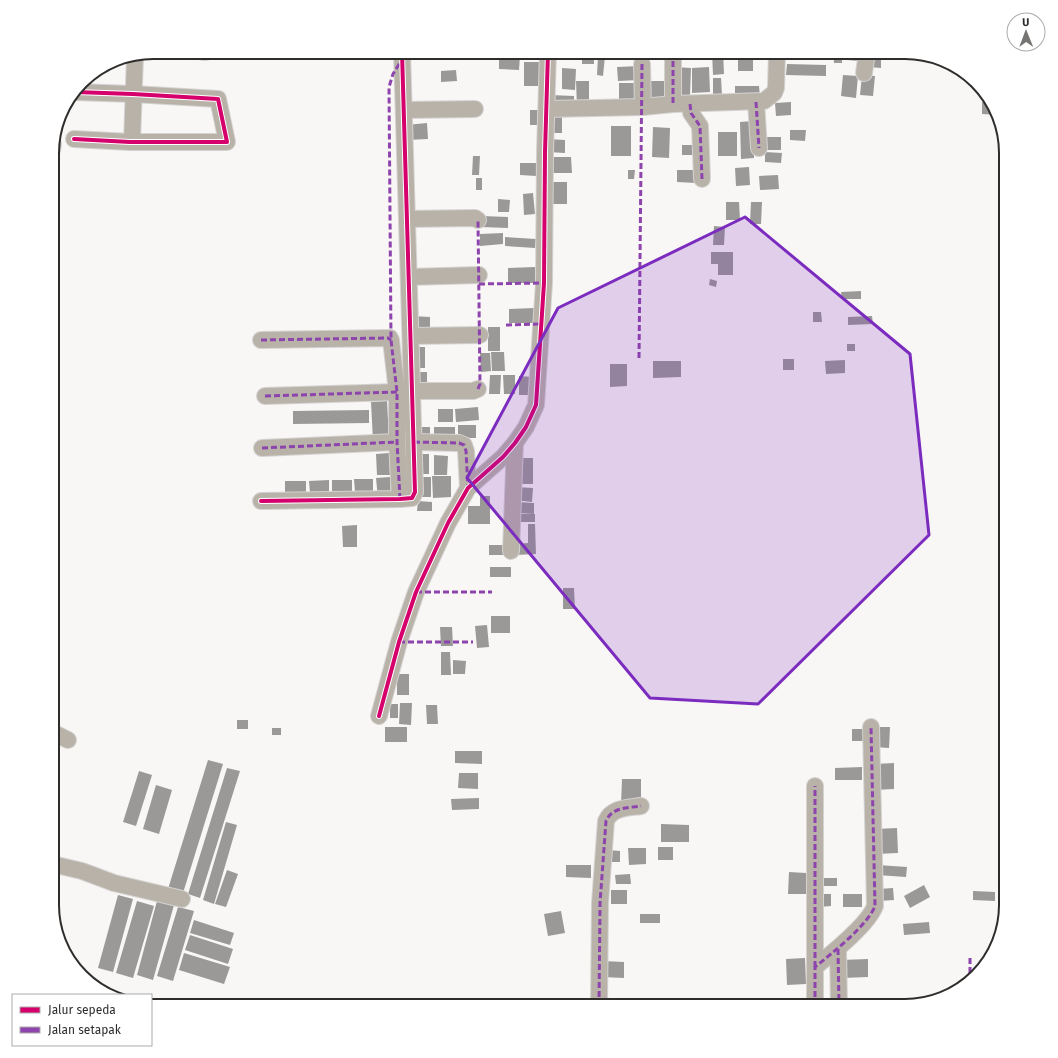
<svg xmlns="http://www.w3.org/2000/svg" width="1058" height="1058" font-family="'Fira Sans',sans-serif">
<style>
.building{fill:#9a9998}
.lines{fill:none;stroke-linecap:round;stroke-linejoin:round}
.minor-casing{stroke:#d4d3d2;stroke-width:18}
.minor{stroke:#b8b2a8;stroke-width:16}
.quiet{stroke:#8e44ad;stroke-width:3;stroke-dasharray:6 3;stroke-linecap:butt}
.cycleway-casing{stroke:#fff;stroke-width:6}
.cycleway{stroke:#d6006c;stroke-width:4}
.marked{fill:#7b2cbf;fill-opacity:0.2;stroke:#7b2cbf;stroke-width:3;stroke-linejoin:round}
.rim{fill:none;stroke:#2f2d2c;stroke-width:2}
</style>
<rect width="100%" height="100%" fill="#f9f7f5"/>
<!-- building -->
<g class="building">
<rect x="582" y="52" width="12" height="12"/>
<path d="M648,52H661V60L648,59Z"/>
<path d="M712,52H723L724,74L713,75Z"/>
<path d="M833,52H842V63H834Z"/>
<path d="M848,52H860L859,61L847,60Z"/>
<path d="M889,52H905V56L889,55Z"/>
<path d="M871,53L881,54V68L870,67Z"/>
<path d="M499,55L520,56L519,70L499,69Z"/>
<path d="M598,56H605L603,76L597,75Z"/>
<rect x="738" y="56" width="15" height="15"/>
<path d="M524,62H539L540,86H524Z"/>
<path d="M787,64L826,65V76L786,75Z"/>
<path d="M639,66V80L618,81L617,67Z"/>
<path d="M675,67L691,68L690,95H674Z"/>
<path d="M709,67L710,92L692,93V68Z"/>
<path d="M562,68L576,69L575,90L562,89Z"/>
<path d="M456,70L457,81L441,82V71Z"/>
<path d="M843,75L858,76L856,98L841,96Z"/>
<path d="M862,75L875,76L873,96L860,95Z"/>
<path d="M713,78H721L722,95H713Z"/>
<path d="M576,81H589V107H577Z"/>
<rect x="649" y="81" width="18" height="21"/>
<path d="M619,83H635L636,104L619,105Z"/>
<path d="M735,86H759L760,97H735Z"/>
<path d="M550,95L574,96V105H550Z"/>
<path d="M986,95L998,115L982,114V102L986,103Z"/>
<path d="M791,102V115L776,116L775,103Z"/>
<path d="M530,110H538L537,125H530Z"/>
<path d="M548,116L562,117V133H548Z"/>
<path d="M753,121L754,158L741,159L740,122Z"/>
<path d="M427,123L428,139L407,140L406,125Z"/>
<rect x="611" y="126" width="20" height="30"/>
<path d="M653,127L670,128L669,158L652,157Z"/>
<path d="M790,130H806L805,141L790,140Z"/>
<rect x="718" y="132" width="19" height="24"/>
<rect x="765" y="137" width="16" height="13"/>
<path d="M547,139L565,140V153L547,152Z"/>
<rect x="682" y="145" width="11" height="10"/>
<path d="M765,152L782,153L781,163L765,162Z"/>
<path d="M473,156H480L479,175H472Z"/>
<path d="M547,157H571L572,173H548Z"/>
<path d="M520,163H536V176L520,175Z"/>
<path d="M1006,163V171L1000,172L999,164Z"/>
<path d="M749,167L750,185L736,186L735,168Z"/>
<path d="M628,170H635L634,179H628Z"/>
<path d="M677,170H697L696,183L677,182Z"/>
<path d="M778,175L779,189L760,190L759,176Z"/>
<rect x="476" y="178" width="6" height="12"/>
<rect x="550" y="182" width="17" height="22"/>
<path d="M533,193L535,214L524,215L523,194Z"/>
<path d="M498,199L510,200L509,212H498Z"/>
<path d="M726,202H739L740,220H726Z"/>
<path d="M751,202H762L761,224H750Z"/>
<path d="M482,216L508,217V228L481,227Z"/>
<path d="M714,226L725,227L724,245H713Z"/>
<path d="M503,233V244L480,246V234Z"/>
<path d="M505,237L536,239L535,248L505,246Z"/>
<path d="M711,252H733V275H718V264H711Z"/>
<path d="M535,267V283H508V268Z"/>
<path d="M710,279L717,281L716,287L709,285Z"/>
<path d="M861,291V299H842L841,292Z"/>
<path d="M534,308V323H509V309Z"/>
<path d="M813,312H821L822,322H813Z"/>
<path d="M412,316L430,317V329H411Z"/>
<path d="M872,316L873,324L848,325V317Z"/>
<rect x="488" y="327" width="12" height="24"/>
<rect x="847" y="344" width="8" height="7"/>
<rect x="413" y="347" width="12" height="21"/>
<path d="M491,352H504L505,371H492Z"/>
<path d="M480,353H490L491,371L481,372Z"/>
<rect x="783" y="359" width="11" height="11"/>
<path d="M845,360V373L826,374L825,361Z"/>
<path d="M653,361H681V377L653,378Z"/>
<path d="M610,364H627V386L610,387Z"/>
<rect x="414" y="372" width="13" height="18"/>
<path d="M490,375H501L500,394H489Z"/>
<path d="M503,375H515V394H504Z"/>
<path d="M519,376L533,377V395H519Z"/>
<path d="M387,401L389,440L373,441L371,402Z"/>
<path d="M478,407L479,420L456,422L455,409Z"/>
<rect x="438" y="409" width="15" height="13"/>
<path d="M369,410V423L293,424V411Z"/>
<rect x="458" y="425" width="18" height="13"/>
<path d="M415,427H430V438L415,437Z"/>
<rect x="434" y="427" width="21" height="11"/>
<path d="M389,453L390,475H377L376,454Z"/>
<path d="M416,454H429V474H415Z"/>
<path d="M434,455L448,456L447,475H434Z"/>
<rect x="517" y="458" width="16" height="26"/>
<path d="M432,476H451V497L433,498Z"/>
<path d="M390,477L391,498L378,499L376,478Z"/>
<path d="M417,477H431V497H416Z"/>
<path d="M354,479H373V491L355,492Z"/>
<path d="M329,480V492L310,493L309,481Z"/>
<rect x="332" y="480" width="20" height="12"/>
<rect x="285" y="481" width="21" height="13"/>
<path d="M515,487L533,488L532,502L514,500Z"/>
<path d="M480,496H490V524H468V506H480Z"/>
<path d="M418,501L432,502V511H417Z"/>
<path d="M517,502L534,503V514L517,513Z"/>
<rect x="517" y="514" width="18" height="8"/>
<path d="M528,524H535L536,554L516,555V544L528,543Z"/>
<path d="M357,525V547H343L342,526Z"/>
<rect x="489" y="545" width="21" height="10"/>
<rect x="490" y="567" width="21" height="10"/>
<path d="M563,588H574L575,609H563Z"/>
<rect x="491" y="616" width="19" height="17"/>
<path d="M487,625L489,647L477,648L475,626Z"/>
<path d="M440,627H452L453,646H441Z"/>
<path d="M441,652H450L451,675H441Z"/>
<path d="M453,660L466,661L465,674H453Z"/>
<rect x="397" y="674" width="12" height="21"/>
<path d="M400,703H412L411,725L399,724Z"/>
<rect x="390" y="704" width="8" height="14"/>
<path d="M426,705H437L438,724H427Z"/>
<rect x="237" y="720" width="11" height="9"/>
<rect x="385" y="727" width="22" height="15"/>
<path d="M875,727H890L889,748L874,747Z"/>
<rect x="272" y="728" width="9" height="7"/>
<rect x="852" y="729" width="13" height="12"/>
<path d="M455,751H482V764L455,763Z"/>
<path d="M208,760L223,764L183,893L168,889Z"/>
<path d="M894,763V789L875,790V764Z"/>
<path d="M862,767V780H835V768Z"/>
<path d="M227,768L240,771L200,898L188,894Z"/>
<path d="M139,771L152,775L136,826L123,822Z"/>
<path d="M459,773H478V789L458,788Z"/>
<path d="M622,779H641V805H621Z"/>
<path d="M156,785L172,790L159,834L143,829Z"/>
<path d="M479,798V809L452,810L451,799Z"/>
<path d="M226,822L237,825L214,904L203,900Z"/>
<path d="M661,824L689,825V842H661Z"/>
<path d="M897,828L898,853L876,854L875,829Z"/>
<rect x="658" y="847" width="15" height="13"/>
<path d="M628,848H646V864L629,865Z"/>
<path d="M608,850L620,851V862H608Z"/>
<path d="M566,865H591V878L566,877Z"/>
<path d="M878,865L907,867L906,877L877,875Z"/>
<path d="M227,870L238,874L226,907L215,904Z"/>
<path d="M789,872L806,873V894H788Z"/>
<path d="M630,874L631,884H616L615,875Z"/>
<path d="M820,878H837V886H819Z"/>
<path d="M924,885L930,897L910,908L904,896Z"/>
<path d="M893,888L894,900L879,901V889Z"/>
<rect x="611" y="890" width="16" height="14"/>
<path d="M973,891L995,892V901L973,900Z"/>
<path d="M818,894H831V906L819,907Z"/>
<rect x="843" y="894" width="19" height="13"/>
<path d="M118,895L133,899L113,972L98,968Z"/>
<path d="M137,901L154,906L133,978L116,973Z"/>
<path d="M157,901L174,905L153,980L137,975Z"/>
<path d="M178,907L194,911L173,981L157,976Z"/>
<path d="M561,911L565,933L548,936L544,914Z"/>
<rect x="640" y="914" width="20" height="9"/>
<path d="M194,920L234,933L230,945L190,933Z"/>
<path d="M929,922L930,933L904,935L903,924Z"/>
<path d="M190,935L233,949L228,964L185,950Z"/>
<path d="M184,953L230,967L224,984L179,970Z"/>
<path d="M805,958L806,984L787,985L786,959Z"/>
<path d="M868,959V977L842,978L841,960Z"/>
<path d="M603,961L624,962V978L603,977Z"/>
</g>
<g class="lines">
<!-- minor casing -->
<g class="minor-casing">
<g id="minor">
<path d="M203,52H206"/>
<path d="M673,52V104"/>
<path d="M642,64L643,107"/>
<path d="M864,73L867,52"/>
<path d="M756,102L759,148"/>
<path d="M690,104L691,113L700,126L702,179"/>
<path d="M547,109L643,107L673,104L764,101L774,93L776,88L777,52"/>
<path d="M404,110L475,109"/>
<path d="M74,139L130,142H227L218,99L133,94L75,92"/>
<path d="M132,142L135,56"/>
<path d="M52,150L53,144"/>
<path d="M407,219L475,218L478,220"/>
<path d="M409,277L479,275"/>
<path d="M411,336L480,335"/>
<path d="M261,340L390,338L391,340L397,392V442L400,499"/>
<path d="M412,391H473L478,389"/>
<path d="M265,396L397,392"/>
<path d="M414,442L459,443L464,445L466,451L468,488"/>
<path d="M262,448L397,442"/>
<path d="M261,501L400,499L412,498L415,492L402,52"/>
<path d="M511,551L515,443"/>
<path d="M379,716L399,642L416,592L448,523L468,488L503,457L515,443L526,427L536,405L544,283L545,152L548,52"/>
<path d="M52,732L68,740"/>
<path d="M52,864L82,871L114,883L182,899"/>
<path d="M838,949L839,1006"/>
<path d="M815,967V786"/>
<path d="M599,1006L600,903L606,821C612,807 628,808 641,806"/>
<path d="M815,1006V967C831,954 868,925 875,906L871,727"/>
</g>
</g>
<!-- minor -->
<use href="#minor" class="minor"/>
<!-- quiet -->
<g class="quiet">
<path d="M673,52V104"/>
<path d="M756,102L759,148"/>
<path d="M690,104L691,113L700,126L702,179"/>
<path d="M479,284L544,283"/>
<path d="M506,325L542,324"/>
<path d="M261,340L388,338L391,340"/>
<path d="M639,358L642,64"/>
<path d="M478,389L480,384L478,220"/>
<path d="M265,396L397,392"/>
<path d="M414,442L459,443L464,445L466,451L468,488"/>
<path d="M262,448L397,442"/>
<path d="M400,499L397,442V392L391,340L389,87L393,74L401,61"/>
<path d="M416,592H492"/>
<path d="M399,642H473"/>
<path d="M838,949L839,1006"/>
<path d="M815,967V786"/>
<path d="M970,982V957"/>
<path d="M599,1006L600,903L606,821C612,807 628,808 641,806"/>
<path d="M815,1006V967C831,954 868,925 875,906L871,727"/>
</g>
<!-- cycleway casing -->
<g class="cycleway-casing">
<g id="cycleway">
<path d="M74,139L130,142H227L218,99L133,94L75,92"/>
<path d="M261,501L400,499L412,498L415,492L402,52"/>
<path d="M379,716L399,642L416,592L448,523L468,488L503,457L515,443L526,427L536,405L544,283L545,152L548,52"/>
</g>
</g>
<!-- cycleway -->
<use href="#cycleway" class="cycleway"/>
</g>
<!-- marked area -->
<path class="marked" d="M745,217L910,354L929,535L758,704L650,698L467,478L558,308Z"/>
<!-- crop -->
<path d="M0 0H1058V1058H0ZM153 59H905A94 94 0 0 1 999 153V905A94 94 0 0 1 905 999H153A94 94 0 0 1 59 905V153A94 94 0 0 1 153 59Z" fill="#fff" fill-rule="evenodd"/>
<path class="rim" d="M153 59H905A94 94 0 0 1 999 153V905A94 94 0 0 1 905 999H153A94 94 0 0 1 59 905V153A94 94 0 0 1 153 59Z"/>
<!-- legend -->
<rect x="12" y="994" width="140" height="52" fill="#ffffff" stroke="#acabab"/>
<rect x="20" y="1007" width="20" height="6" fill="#d6006c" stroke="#acabab"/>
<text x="48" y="1014" font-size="12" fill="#2f2d2c">Jalur sepeda</text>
<rect x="20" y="1027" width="20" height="6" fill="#8e44ad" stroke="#acabab"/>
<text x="48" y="1034" font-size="12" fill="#2f2d2c">Jalan setapak</text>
<!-- north arrow -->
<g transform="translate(1026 32) rotate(359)"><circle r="19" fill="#ffffff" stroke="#acabab"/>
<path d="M0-3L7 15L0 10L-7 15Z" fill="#767472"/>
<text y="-6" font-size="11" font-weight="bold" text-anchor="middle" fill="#2f2d2c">U</text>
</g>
</svg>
